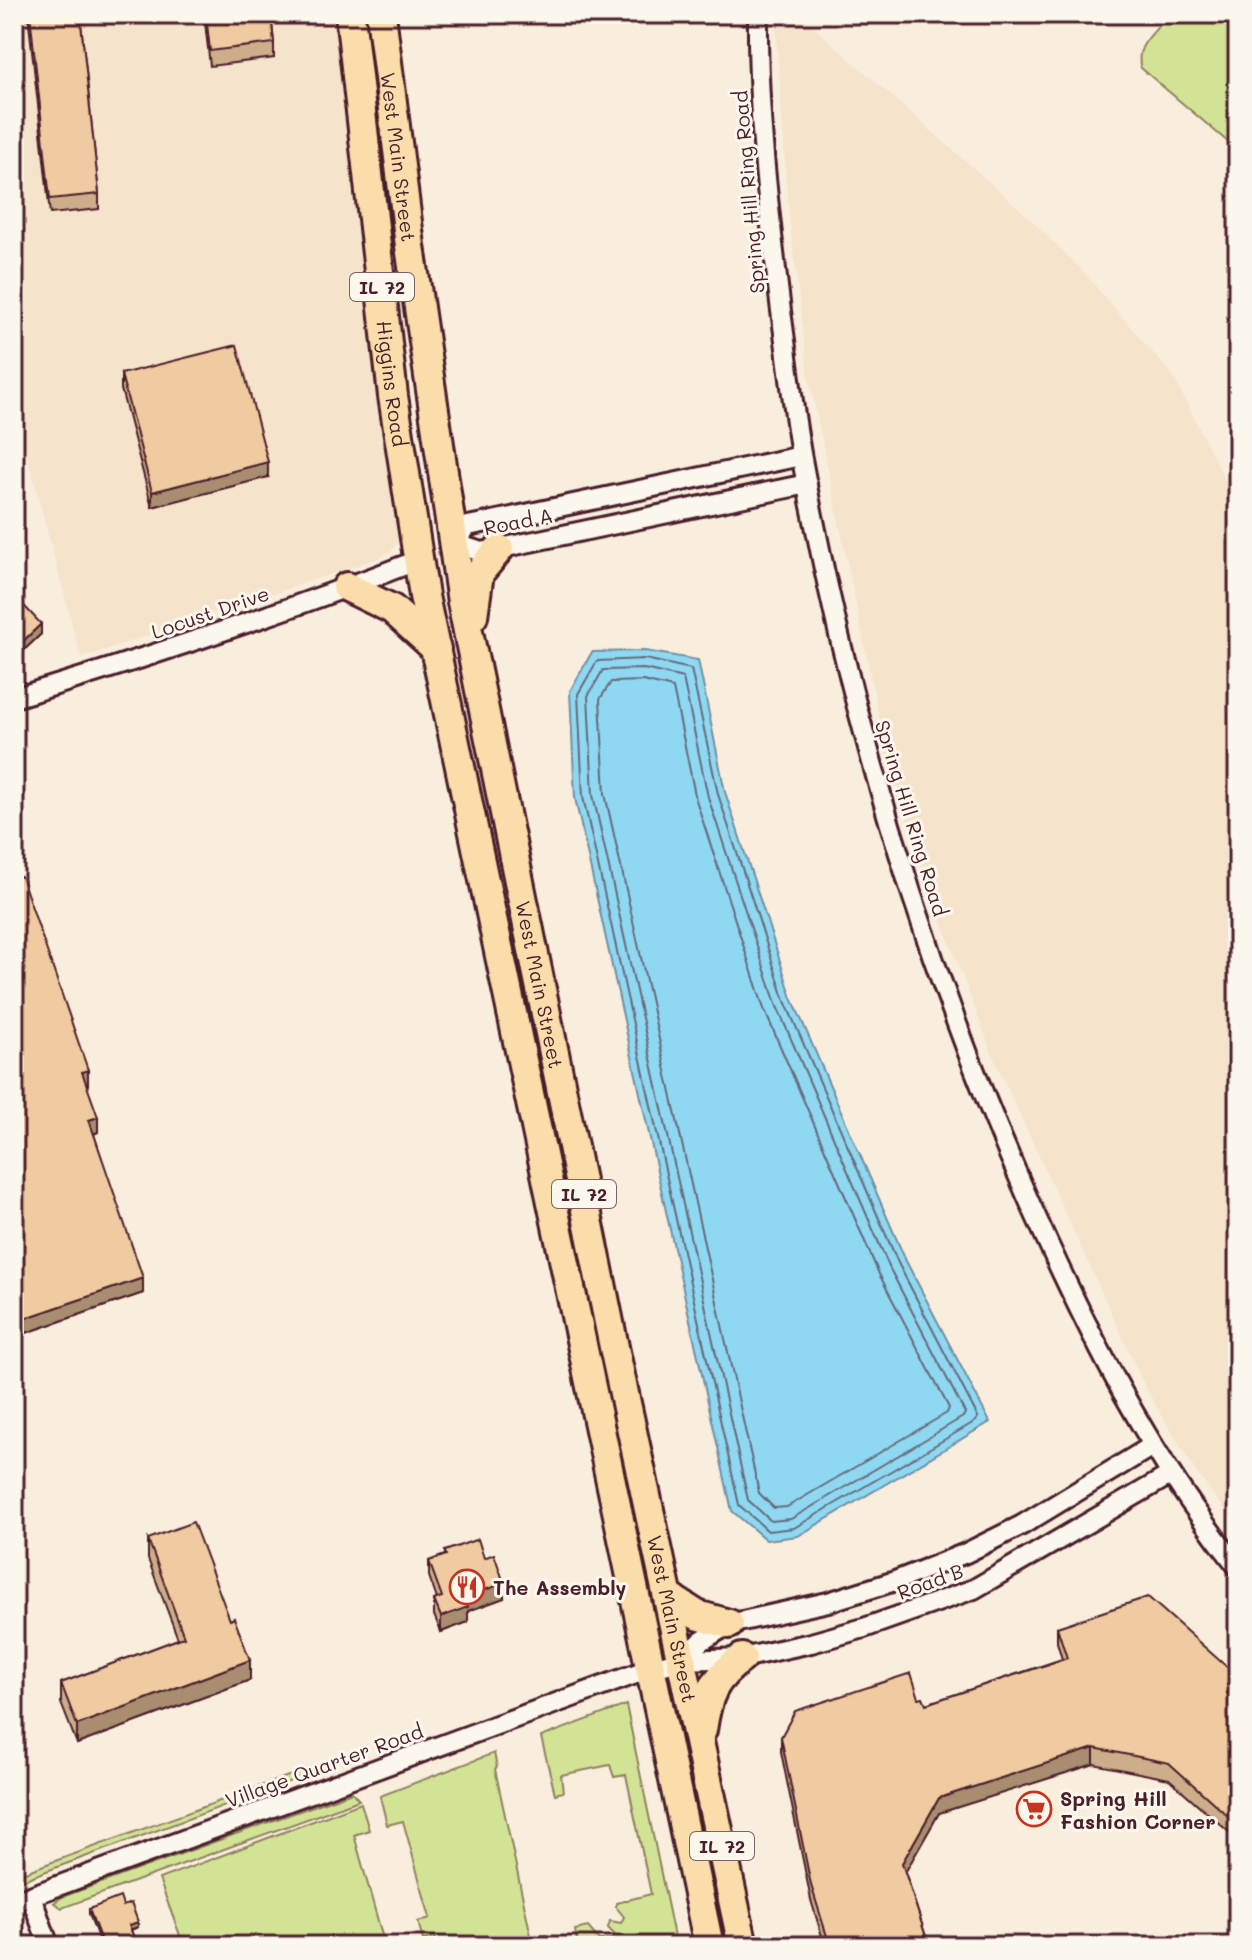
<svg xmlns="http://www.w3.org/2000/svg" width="1252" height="1960" font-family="Mali,sans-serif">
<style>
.built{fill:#f6e3cb}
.green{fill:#d3e396;stroke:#8e8160;stroke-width:2}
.water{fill:#8fd8f1;stroke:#738ea2;stroke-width:2}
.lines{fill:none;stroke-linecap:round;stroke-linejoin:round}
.shore{stroke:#66697a;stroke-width:2}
.street-casing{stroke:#4a1f2b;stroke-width:24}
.primary-casing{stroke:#4a1f2b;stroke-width:34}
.street{stroke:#fbf7ec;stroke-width:18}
.primary{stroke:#faddab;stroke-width:28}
.wall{fill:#ceae8a;stroke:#4a1f2b;stroke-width:2}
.shaded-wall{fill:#a88d70;stroke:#4a1f2b;stroke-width:2}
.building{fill:#f0caa0;stroke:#4a1f2b;stroke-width:2}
.labels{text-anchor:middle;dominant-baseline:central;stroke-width:6;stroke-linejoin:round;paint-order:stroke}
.shield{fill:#fbf7ec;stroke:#7f6065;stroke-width:2}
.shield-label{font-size:18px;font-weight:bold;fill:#4a1f2b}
.street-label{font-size:20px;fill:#4a1f2b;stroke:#fbf7ec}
.poi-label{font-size:20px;font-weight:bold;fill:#4a1f2b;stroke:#fbf7ec;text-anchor:start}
</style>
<rect width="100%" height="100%" fill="#f9eedd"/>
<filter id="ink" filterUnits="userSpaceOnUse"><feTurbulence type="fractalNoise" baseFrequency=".0125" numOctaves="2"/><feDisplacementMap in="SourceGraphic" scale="16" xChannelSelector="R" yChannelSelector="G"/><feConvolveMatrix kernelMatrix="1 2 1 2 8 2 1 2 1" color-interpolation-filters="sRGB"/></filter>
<g filter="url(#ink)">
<!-- built -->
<g class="built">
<path d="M14,14H337L400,530L399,541L392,551L379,558L81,658L14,406Z"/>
<path d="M775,14H799L1023,212L1079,267L1173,376L1225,480L1238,469V1527L1196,1472L1147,1391L995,1061L934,901L888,761L808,372L788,206Z"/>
</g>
<!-- green -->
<g class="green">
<path d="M1180,14H1228L1238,23V142L1229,143L1141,68C1134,48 1151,36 1163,21L1175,20Z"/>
<path d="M626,1705L676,1946H578L575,1930L588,1927L599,1940L612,1939L614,1934L608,1928L610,1921L621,1923L624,1917L616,1907V1903L651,1894L626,1775L614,1777L610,1765L561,1775L563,1792L555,1794L541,1737Z"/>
<path d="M494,1753L497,1767L495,1769L531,1936L547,1935L551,1946H438L435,1937L423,1940L418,1922L430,1918L403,1821L387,1825L380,1796Z"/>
<path d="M324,1763L318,1771L14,1883V1876Z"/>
<path d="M352,1792L359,1800L62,1908L54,1903L62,1897Z"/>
<path d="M361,1803L369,1830L354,1835L385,1946H184L159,1879Z"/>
</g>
<!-- water -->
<path class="water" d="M645,651L698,660L725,792L792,998L906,1261L990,1422L798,1536L766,1540L732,1511L575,798L570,691L592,652Z"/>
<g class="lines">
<!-- shore -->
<g class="shore">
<path d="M645,659L691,669L718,794L785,1001L899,1265L978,1417L976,1421L794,1528L768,1531L739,1505L583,797L578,694L597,661Z"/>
<path d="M644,669L683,678L708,797L776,1004L890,1269L965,1413L963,1417L791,1519L771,1521L748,1500L593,795L588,696L603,670Z"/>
<path d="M643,681L673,688L696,800L764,1009L879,1274L949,1408L947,1413L787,1507L774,1508L759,1493L605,794L600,699L611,682Z"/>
</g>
<!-- street casing -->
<g class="street-casing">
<g id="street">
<path d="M758,14C757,113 769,213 781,311C788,360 793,410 802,459C849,715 924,964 1029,1201C1087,1331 1149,1456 1238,1567"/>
<path d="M801,456L483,523L468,526L453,543L482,552L807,484"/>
<path d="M14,698C150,657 285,612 418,560"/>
<path d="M682,1660L702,1641L729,1624L828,1602L895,1581L966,1553L1022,1525L1152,1446"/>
<path d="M31,1896L49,1946"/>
<path d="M14,1902L649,1669L682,1660L742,1658L811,1643L864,1628L974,1589L1170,1475"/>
</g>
</g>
<!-- primary casing -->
<g class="primary-casing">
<g id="primary">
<path id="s1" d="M350,14L393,396L424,596L709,1946"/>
<path id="s2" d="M381,14L410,246L462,602L615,1352L743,1946"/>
<path d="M347,587L392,609L436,649"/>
<path d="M473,616L479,573L499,549"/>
<path d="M669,1597L697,1615L729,1624"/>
<path d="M702,1730C707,1695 713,1679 742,1658"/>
</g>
</g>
<!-- street -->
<use href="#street" class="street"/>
<!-- primary -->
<use href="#primary" class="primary"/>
</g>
<!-- wall -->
<g class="wall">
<path d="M28,14H80L99,194V209L50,214Z"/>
<path d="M204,14H271L274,43V58L210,66Z"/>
<path d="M121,374L268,477L152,507L121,389Z"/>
<path d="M14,595L41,634L21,653L14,645Z"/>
<path d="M14,872L88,1085L87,1086L98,1132L94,1134L143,1293L17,1336L14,1328Z"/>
<path d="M148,1539L250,1680L77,1744L61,1703V1683L178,1639L148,1559Z"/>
<path d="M445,1551L484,1558L504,1598L468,1611V1622L441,1632L434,1615V1600L437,1599L429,1576V1561L445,1555Z"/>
<path d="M1057,1627L1236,1690L1231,1696L1238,1703V1840L1169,1779L1094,1764L939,1813L905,1872L929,1946H825L811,1900L781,1752V1737L926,1704L1062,1659L1057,1642Z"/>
<path d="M123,1906L138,1927L131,1930L137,1946H101L89,1914V1909Z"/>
</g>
<!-- shaded-wall -->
<g class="shaded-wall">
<path d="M268,462V477L152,507V492Z"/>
<path d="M41,624V634L21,653V643Z"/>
<path d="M88,1070V1085L82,1088V1072Z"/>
<path d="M98,1117V1132L89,1135V1120Z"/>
<path d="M143,1278V1293L17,1336V1321Z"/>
<path d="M504,1583V1598L468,1611V1622L441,1632V1617L465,1597Z"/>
<path d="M250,1660V1680L77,1744V1725Z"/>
<path d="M1236,1675V1690L1231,1696L1227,1708V1685Z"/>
<path d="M1094,1748V1764L939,1813L902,1878V1863L939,1798Z"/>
<path d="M138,1922V1927L129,1930V1925Z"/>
</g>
<!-- building -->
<g class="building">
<path d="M30,14H80L99,194L50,199Z"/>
<path d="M206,14H271L274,43L210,51Z"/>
<path d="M237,345L268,462L152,492L121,374Z"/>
<path d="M14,595L41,624L21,643L14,635Z"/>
<path d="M14,872L16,878L21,876L88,1070L82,1072L98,1117L89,1120L143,1278L17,1321L14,1313Z"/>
<path d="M193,1522L230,1620L234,1618L250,1660L77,1725L61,1683L184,1637L148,1539Z"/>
<path d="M478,1539L484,1558L494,1554L504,1583L465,1597L468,1607L441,1617L434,1600L442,1597L429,1561L446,1555L445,1551Z"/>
<path d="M1148,1597L1236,1675L1227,1685L1231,1689L1227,1693L1238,1703V1825L1169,1763L1094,1748L939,1798L902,1863L929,1946H830L811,1885L781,1737L795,1711L911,1673L919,1698L923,1697L926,1704L1067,1658L1057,1627Z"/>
<path d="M120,1897L123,1906L131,1903L138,1922L129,1925L137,1946H103L89,1909Z"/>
</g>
</g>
<!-- icons -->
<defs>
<g id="restaurant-ring" transform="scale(1.8)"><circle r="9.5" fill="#fbf7ec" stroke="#c8321e" stroke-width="1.5"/><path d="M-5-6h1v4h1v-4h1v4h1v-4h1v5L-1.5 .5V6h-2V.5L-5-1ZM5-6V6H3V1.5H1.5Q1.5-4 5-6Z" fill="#c8321e"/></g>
<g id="supermarket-ring" transform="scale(1.8)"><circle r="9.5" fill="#fbf7ec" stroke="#c8321e" stroke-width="1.5"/><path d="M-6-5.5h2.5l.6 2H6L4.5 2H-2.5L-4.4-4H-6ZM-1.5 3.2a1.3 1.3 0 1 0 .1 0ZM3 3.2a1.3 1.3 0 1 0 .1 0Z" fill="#c8321e"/></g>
</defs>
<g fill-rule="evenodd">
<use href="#restaurant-ring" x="467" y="1587"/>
<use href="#supermarket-ring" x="1034" y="1809"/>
</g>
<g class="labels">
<!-- shield labels -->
<g class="shield">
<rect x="350" y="273" width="64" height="28" rx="6"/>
<rect x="552" y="1180" width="64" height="28" rx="6"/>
<rect x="690" y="1832" width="64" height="28" rx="6"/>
</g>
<g class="shield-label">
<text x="382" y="287">IL 72</text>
<text x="584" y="1194">IL 72</text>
<text x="722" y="1846">IL 72</text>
</g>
<!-- street labels -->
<g class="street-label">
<text stroke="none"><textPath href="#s2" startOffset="144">West Main Street</textPath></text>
<text transform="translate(748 192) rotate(-95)">Spring Hill Ring Road</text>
<text stroke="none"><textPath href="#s1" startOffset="372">Higgins Road</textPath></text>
<text transform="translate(518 521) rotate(-11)">Road A</text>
<text transform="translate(210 612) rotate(-19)">Locust Drive</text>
<text transform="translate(912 818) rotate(73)">Spring Hill Ring Road</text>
<text stroke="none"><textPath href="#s2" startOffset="984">West Main Street</textPath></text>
<text transform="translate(930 1581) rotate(-20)">Road B</text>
<text stroke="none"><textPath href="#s2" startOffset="1632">West Main Street</textPath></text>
<text transform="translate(324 1765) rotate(-20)">Village Quarter Road</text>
</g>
<!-- poi labels -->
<g class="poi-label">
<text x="493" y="1587">The Assembly</text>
<text x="1060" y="1798">Spring Hill<tspan x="1060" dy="23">Fashion Corner</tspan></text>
</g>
</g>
<!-- margin -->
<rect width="1252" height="1960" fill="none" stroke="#fbf7ec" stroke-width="48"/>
<rect x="24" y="24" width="1204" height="1912" fill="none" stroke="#4a1f2b" stroke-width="3" filter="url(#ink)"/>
</svg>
